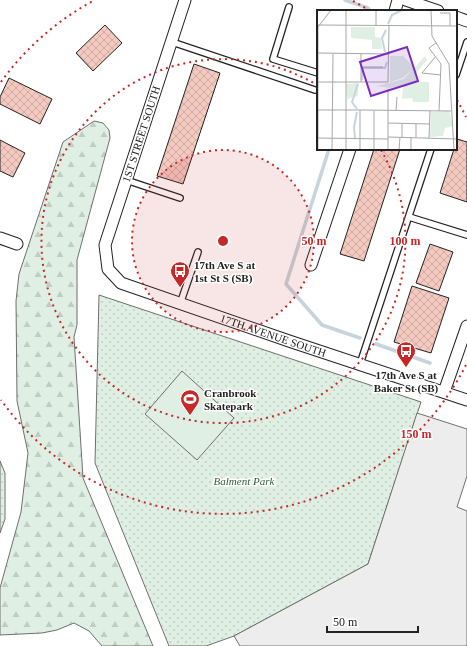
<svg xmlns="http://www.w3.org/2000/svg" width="467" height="646" font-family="Georgia,serif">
<defs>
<pattern id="forest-firs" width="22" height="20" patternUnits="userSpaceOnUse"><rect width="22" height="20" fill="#e0efe3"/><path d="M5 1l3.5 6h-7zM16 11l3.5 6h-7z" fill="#c0cdc2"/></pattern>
<pattern id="park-dots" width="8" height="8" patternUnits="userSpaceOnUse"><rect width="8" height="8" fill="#e0efe3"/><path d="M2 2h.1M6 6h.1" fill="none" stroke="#c0cdc2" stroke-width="1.8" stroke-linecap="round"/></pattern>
<pattern id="building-cross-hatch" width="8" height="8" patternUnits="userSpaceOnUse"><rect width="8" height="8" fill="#f3c9c0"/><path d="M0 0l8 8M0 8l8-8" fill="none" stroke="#d0aca5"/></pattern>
</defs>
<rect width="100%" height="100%" fill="#fff"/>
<path fill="url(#forest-firs)" stroke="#6f6f6f" d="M94,121L103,123L109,130L110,138L77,260V325L74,337L83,478L153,646H102L89,631L74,623L57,630L42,633L0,635V588L21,512L28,453L17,401L16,301L19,274L63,142Z"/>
<path fill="url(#park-dots)" stroke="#6f6f6f" d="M99,295L421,402L368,564L234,636L206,646H169L95,463Z
M0,461L5,473V519L0,533Z"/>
<path fill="#e0efe3" stroke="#6f6f6f" d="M182,371L234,418L197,460L145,414Z"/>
<path fill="#ededed" stroke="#6f6f6f" d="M417,413L467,429V476L457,507L467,511V646H240L234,636L368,564Z"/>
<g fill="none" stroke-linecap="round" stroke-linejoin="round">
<path stroke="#c7d3dd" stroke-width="3.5" d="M345,0L368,8L370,11
M329,149L286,284L322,325L360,338
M376,344L430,363"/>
</g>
<path fill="url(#building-cross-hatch)" stroke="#222" d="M105,25L122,43L93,71L76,53Z
M194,64L220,73L183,184L157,176Z
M9,78L52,99L40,124L0,104V97Z
M457,139L467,142V202L440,193L454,149H456Z
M0,140L25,153L13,177L0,171Z
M374,149H400L364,261L340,254Z
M430,244L453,252L439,291L416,283Z
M412,286L449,298L431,353L394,342Z"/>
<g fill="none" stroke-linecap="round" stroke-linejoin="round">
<defs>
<path id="lane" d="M289,7L273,59L318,73
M172,42L315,90
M456,75L467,42
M126,180L180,198
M409,217L467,235
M180,304L198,252
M360,364L431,149"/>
<g id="street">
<path id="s1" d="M185,0L105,245L108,269L121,283L289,341L467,400"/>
<path d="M406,0L438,11"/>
<path d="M395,11L398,0"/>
<path d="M456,17L467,21"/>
<path d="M0,238L17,244"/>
<path d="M311,265L350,149"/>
<path d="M444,392L467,326"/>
</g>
</defs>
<use href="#lane" stroke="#222" stroke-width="8"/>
<use href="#street" stroke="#222" stroke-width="13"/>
<use href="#lane" stroke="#fff" stroke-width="5.5"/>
<use href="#street" stroke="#fff" stroke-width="11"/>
</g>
<circle cx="223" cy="241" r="91" fill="#c62828" fill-opacity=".12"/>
<g fill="none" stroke="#c62828" stroke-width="2" stroke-dasharray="2 4">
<circle cx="223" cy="241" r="91"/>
<path d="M381 150A182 182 0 1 1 317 85"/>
<path d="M466 365A273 273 0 0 1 1 400M1 82A273 273 0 0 1 93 1M353 1A273 273 0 0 1 370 11M457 100A273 273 0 0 1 466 117"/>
</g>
<defs>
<symbol id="bus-pin" viewBox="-11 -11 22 30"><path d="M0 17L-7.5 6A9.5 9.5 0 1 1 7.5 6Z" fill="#c62828" stroke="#fff"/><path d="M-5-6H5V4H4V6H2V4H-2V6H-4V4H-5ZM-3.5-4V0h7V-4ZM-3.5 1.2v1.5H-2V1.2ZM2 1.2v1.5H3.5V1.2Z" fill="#fff"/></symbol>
<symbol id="stadium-pin" viewBox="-11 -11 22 30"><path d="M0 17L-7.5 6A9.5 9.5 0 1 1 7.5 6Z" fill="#c62828" stroke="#fff"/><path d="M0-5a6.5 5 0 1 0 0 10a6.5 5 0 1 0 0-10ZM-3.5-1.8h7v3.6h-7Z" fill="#fff"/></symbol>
</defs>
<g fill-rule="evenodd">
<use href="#bus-pin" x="169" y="260" width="22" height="30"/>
<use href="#bus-pin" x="395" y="340" width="22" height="30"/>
<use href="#stadium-pin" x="179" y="388" width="22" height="30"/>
</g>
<g text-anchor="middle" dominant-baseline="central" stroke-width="3" stroke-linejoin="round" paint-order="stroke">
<g font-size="11" fill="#222" stroke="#fff">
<text transform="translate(141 134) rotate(-72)">1ST STREET SOUTH</text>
<text stroke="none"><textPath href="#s1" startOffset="462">17TH AVENUE SOUTH</textPath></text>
</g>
<g font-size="11" font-weight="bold" fill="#222" stroke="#fff" text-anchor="start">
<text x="194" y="265">17th Ave S at<tspan x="194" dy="13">1st St S (SB)</tspan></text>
<text x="406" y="375" text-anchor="middle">17th Ave S at<tspan x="406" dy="13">Baker St (SB)</tspan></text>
<text x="204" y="393">Cranbrook<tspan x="204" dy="13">Skatepark</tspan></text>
</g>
<g font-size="11" font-style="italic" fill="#2f5e38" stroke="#fff">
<text x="244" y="481">Balment Park</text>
</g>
</g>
<g transform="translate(317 10)">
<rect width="140" height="140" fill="#fff"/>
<path d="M108,46L110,50L98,65L100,71L73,78L60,76L87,69Z" fill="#e0efe3"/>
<path d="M34,17H58V27L64,28L65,39H55V30L34,28ZM73,46H86L98,58L85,68L73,72ZM100,72H112V92H96L95,88L85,89L86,76ZM41,73V86L30,89L29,74ZM132,101L136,116L128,118L126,126L113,127L114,102Z" fill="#e0efe3"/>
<path fill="none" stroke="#c7d3dd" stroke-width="2" d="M71,14L75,5L85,0M68,42L65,28L69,20M45,70L46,58H68L70,52M40,99L35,92L41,74M38,128L37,117L40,102"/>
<path fill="none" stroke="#a7a7a7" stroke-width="1" d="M114,0L115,26L132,54L137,140M123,3H133V16M0,15L140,16M59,16V0M1,17L14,0M119,33L112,38L124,54L122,101M1,43L72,44M119,46L105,63L124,65M44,57H66M0,72H71L72,16M44,72V44M0,100H29M29,100H43V140M43,100L134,101M57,101V140M79,101L80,87M71,113L112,114M85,113V127M71,127L140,129M99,127V114M0,128L71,129M112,128L113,101M1,140V16M15,140L16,44M29,140V0M71,140V79M82,140L83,127M94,140V127"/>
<path fill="#7b2cbf" fill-opacity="0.15" stroke="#7b2cbf" stroke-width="2" d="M90,37L101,71L54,86L43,52Z"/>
<rect width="140" height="140" fill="none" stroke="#222" stroke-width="2"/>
</g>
<circle cx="223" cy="241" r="6" fill="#c62828" stroke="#fff" stroke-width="2"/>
<g font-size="12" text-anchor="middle" font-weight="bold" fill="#c62828" stroke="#fff" stroke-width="3" stroke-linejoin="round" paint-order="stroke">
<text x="314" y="245">50 m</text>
<text x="405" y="245">100 m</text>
<text x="416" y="438">150 m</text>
</g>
<path d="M327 626v6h91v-6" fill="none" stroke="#222222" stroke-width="2"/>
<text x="333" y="626" font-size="12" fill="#222222" stroke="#ffffff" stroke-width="3" paint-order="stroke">50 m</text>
</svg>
